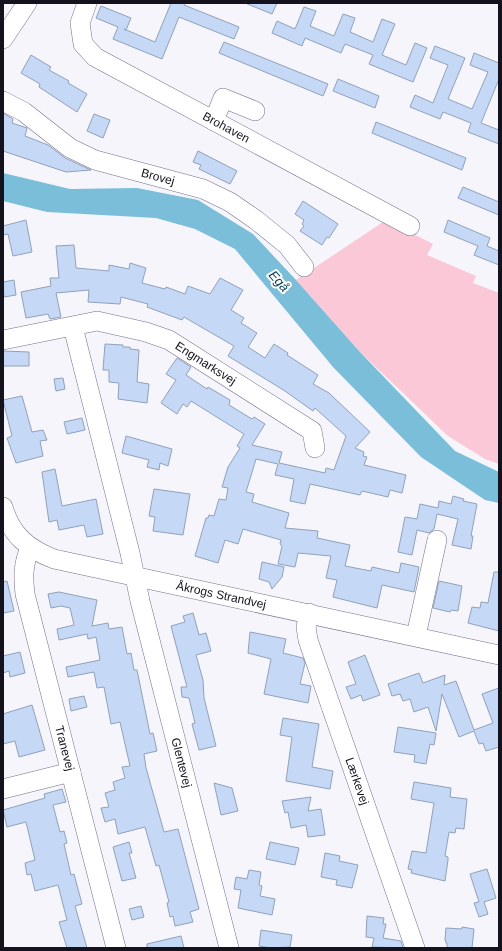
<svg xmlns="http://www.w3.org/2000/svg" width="502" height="951" font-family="Arial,sans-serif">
<rect width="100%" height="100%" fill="#f5f5fb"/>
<path fill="#fbc8d7" d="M386,220L433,244L427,255L476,276L473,283L499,293V464L485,459L448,436L359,351L296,280Z"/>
<path fill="#7abeda" d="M3,173L70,189L137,188L198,200L253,234L296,280L359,351L455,451L499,472V503L485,500L421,457L333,367L235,249L195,229L156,218L47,212L3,201Z"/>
<path fill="#c5d9f7" stroke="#90a1bb" d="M171,3H185L184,5L239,27L234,39L179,17L162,59L113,39L118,27L96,18L101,6L131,18L126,30L124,29L155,42Z
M245,3H277L272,14Z
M304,7L316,11L310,26L334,36L343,14L355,18L350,32L373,42L382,19L395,24L382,55L406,65L415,43L427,48L413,82L369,64L373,55L345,44L341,53L305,38L302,46L272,33L277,21L295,29Z
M224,42L328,84L323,96L219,53Z
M435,46L465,58L448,99L472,109L488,72L470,65L474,53L499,63V79L481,123L499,130V144L468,132L471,123L443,112L440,119L410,107L415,95L433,103L448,65L430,58Z
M31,55L51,67L49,70L69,81L68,83L87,94L77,112L39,87L40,84L21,73Z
M338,79L379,96L375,108L333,91Z
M3,113L13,119L12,123L27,128L25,136L48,145L65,158L91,170L66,172L3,151Z
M94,114L110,120L103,138L87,131Z
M376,122L466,158L462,170L372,133Z
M198,151L237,171L230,184L199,169L201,165L193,162Z
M463,187L499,202V215L458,198Z
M303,201L338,224L329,238L327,237L322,245L300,231L304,226L302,224L304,220L295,214Z
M26,220L32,252L13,256L8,234L3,235V226Z
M448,220L490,238L487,246L499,251V265L474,255L478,246L444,232Z
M74,245L76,268L109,271V265L129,269L130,263L146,268L142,283L165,289L166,287L185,294L188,286L210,294L220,278L243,290L231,310L244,318L241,323L257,333L248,347L265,358L274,344L288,353L287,355L318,375L313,384L329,393L370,432L355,448L364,452L363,456L367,457L364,465L406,475L402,493L390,490L388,497L362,491L360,495L310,484L305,504L290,501L294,479L275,475L278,464L256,459L246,492L254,494L252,502L289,513L285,528L318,531L317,538L350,545L345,566L371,571L372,567L399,573L401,563L419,567L414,592L382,585L377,608L333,597L337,580L326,578L331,556L298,553L295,567L278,564L282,546L280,544L281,540L243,529L238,544L225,540L218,563L195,556L206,518H208L209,515L214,516L219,499L226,500L228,488L222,487L228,467L240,448L237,446L244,434L191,401L187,407L183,404L177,414L161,403L176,380L166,374L177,358L191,367L186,375L207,389L208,387L230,400L229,405L252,419L254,417L265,424L252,445L282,452L279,463L325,473L326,468L334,470L346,436L315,408L313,411L285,391L228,356L234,346L184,317L182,320L147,307L148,304L121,297L120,304L88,302L89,290L56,293L61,317L50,319L48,314L26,318L21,292L51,286L50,278H59L56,246Z
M14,280L16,295L4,297L3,282Z
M105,344L123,345V347H130V349L139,350L137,382L149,384L147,403L118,399L119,383L109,382V370H103Z
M3,351L29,352V366H3Z
M63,378L65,389L56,391L54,379Z
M22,396L32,432L43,430L47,440L40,441L43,456L16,463L7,438L12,436L3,400Z
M82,418L85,430L67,434L64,422Z
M126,436L172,449L168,466L160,463L159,470L147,467L149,460L122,453Z
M55,469L62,506L96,499L103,534L87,537L84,525L59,530L57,520L49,522L42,472Z
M154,489L190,494L183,535L153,531L155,517L149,516Z
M453,496L464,499L463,501L477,504L471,536H473L471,549L452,545L458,519L437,514L434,529L429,533L417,530L412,555L398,552L405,517L417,519L420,504L438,508L439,501L451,504Z
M262,562L284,567L282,577L272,589L269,582L259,579Z
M494,572H499V631L468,623L472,607L480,608L481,602L488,603Z
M7,581L14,611L3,613V582Z
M439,581L462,586L458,611L451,610L450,612L433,608Z
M59,592L97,600L92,626L108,623L109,629L122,627L127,654L131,653L134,670H137L150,734L153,733L157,751L144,754L146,768L164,832L178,829L199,909L190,912L193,922L175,926L173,916L170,917L167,903L169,902L159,865L156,866L145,827L118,834L115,819L105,822L101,808L109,807L105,793L115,790L113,782L125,778L122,767L130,766L120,722L111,724L104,687L97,688L94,672L68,677L66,667L100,660L96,637L88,639L87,634L59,640L57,629L74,625L70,608L61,606L51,608L48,594Z
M193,613L199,635L206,633L211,651L196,655L203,680L204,698L216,746L199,750L192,724L195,723L189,698L182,697L181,687H187L171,626L185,622L183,616Z
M250,632L286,639L283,653L303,658L305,663L300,684L311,686L308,703L264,694L271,659L248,653Z
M20,652L25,673L10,677L9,671L3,673V656Z
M365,655L380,695L363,701L361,695L351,699L346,687L356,684L348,662Z
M419,673L423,683L445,675L444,685L456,681L474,730L493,723L482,694L499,688V747L486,751L483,743L479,744L474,731L459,737L442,694L436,731L428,707L414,712L410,699L403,701L400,694L392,696L388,684Z
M84,696L87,707L71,711L69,699Z
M32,705L45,750L19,757L15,741L3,744V714Z
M283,718L319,724L312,767L333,771L330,789L286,781L292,737L280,735Z
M398,727L436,733L434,745L430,744L426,764L414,762L415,755L394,752Z
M414,782L451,788L450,797L467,799L464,829L456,828L455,833L449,832L445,856L448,857V860L445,881L411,873L412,870L408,869L412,851L426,853L434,803L411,799Z
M214,783L232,788L238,811L221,815Z
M62,789L66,802L53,805L60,832L64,831L67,843L64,844L71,875L74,874L82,904L75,906L87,948H67L59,922L67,920L58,885L35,891L31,874L27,875L25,863L35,860L26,822L7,827L3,810L45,798L44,794Z
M311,797L308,811L321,809L325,835L308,837L306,825L291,828L288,812L285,813L282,801Z
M129,842L132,853H129L136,878L122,881L113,847Z
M270,842L299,848L295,865L266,859Z
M325,853L340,856L339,861L358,865L352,888L336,885L337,880L321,877Z
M487,869L496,898L484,902L488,914L479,917L474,903L479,902L470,874Z
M249,870L261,872L259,885L262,886L260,896L275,899L272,915L238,908L241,890L234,889L236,877L247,879Z
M141,906L144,917L132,920L129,909Z
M367,916L384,918L383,924H386L383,938L401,941L403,948L372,947L374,938L366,937Z
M462,927L474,929L472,948H447V943H446L445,939L446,928L462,929Z
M261,930L292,935L290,947L272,948L259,946Z
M181,936L184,948H147V944Z"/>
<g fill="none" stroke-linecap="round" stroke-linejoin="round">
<defs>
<g id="minor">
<path id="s1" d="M87,3L80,23L83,44L95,57L410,226"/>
<path d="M3,39L27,3"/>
<path id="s2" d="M3,101L24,112L70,148L95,160L203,189L230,202L256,220L287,245L304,267"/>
<path d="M214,121L223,98L255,111"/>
<path id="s3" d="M73,327L130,553L140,601L229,948"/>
<path id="s4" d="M3,340L97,321L146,332L169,340L312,431L315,448"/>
<path id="s5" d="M3,507C11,535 28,549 54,559L499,655"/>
<path id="s6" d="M30,548C23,564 23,577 25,594L116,948"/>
<path id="s7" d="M309,613L306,627L308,640L415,948"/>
<path d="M416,636L437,540"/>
<path d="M3,789L71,772"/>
</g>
</defs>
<use href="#minor" stroke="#76718d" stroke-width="20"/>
<use href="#minor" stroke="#fff" stroke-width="19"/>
</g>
<g text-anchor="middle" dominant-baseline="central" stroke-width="4" stroke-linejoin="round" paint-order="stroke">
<g font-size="12" fill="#14121d" stroke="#fff">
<text stroke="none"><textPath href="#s1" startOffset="209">Brohaven</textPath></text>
<text stroke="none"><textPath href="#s2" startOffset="175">Brovej</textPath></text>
<text stroke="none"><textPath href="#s4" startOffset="214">Engmarksvej</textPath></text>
<text stroke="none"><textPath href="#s5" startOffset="247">Åkrogs Strandvej</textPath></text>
<text stroke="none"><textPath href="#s6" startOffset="206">Tranevej</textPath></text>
<text stroke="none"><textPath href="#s3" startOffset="449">Glentevej</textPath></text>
<text stroke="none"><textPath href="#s7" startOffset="177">Lærkevej</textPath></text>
</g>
<g font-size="13" font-style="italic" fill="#003f52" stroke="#fff">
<text transform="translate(279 281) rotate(48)">Egå</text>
</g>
</g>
<rect width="502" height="951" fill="none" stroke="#14121d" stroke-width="8"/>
</svg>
